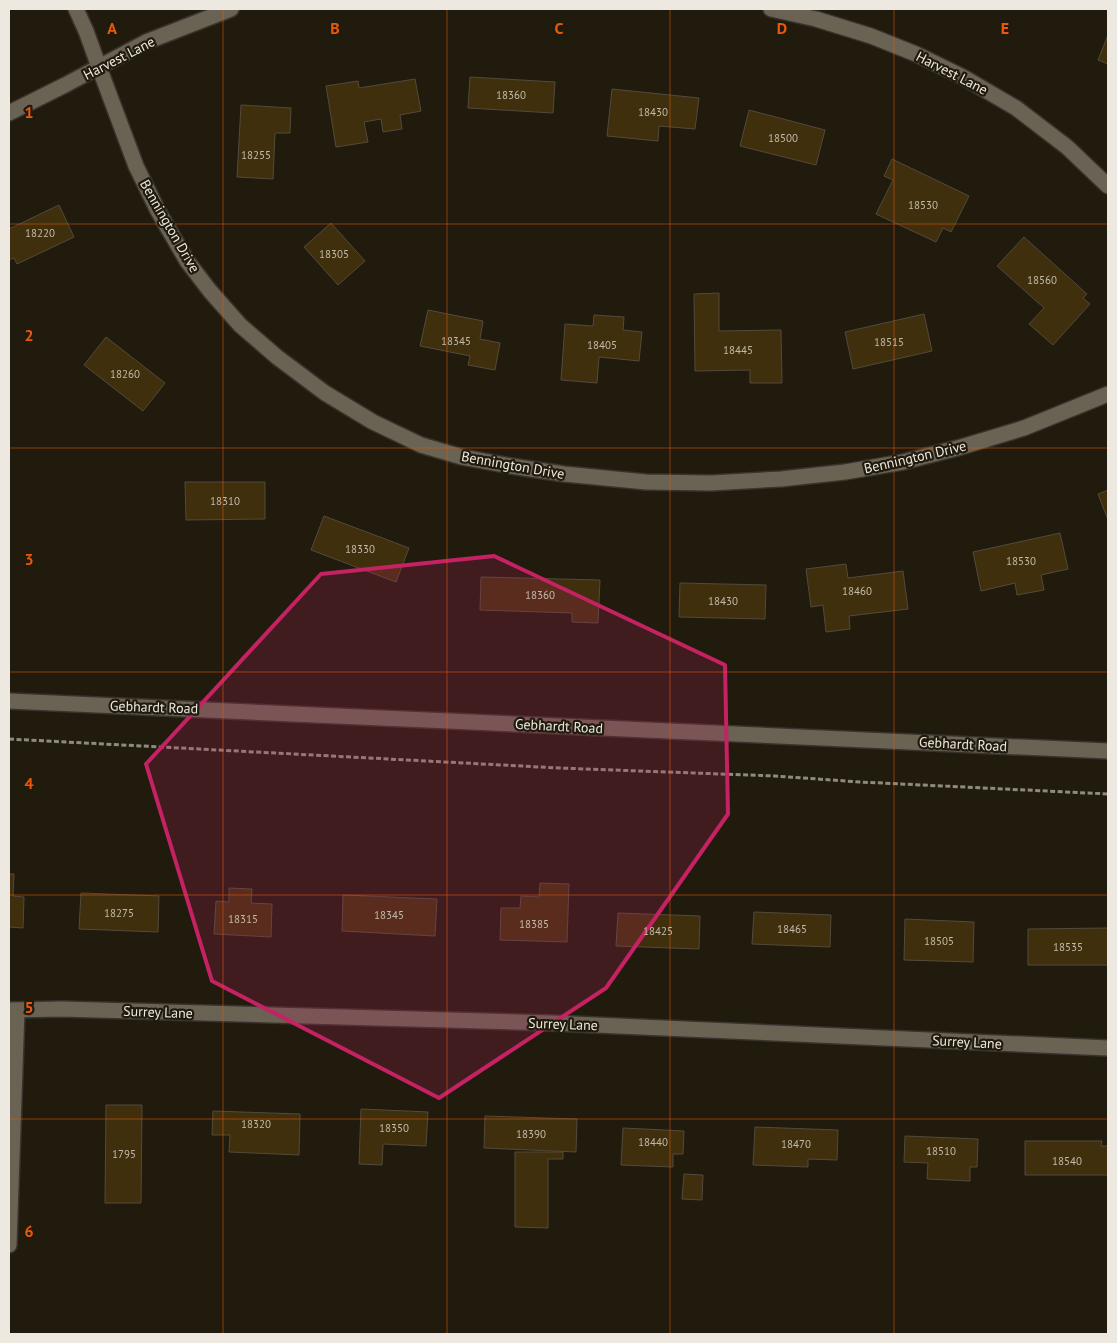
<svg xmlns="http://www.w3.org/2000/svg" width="1117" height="1343" font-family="'PT Sans',sans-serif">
<rect width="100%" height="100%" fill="#211b0e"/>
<path fill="#3f2f0c" stroke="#524a3c" d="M1108,35V64L1098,60Z
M470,77L555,82L553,113L468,108Z
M415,79L421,111L400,115L402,129L383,132L381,119L364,122L368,142L336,147L326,86L358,81L359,88Z
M612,89L699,98L695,129L659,126L658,141L607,136Z
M241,105L291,108L290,133H275L273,179L237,177Z
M749,110L825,130L816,165L740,146Z
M892,159L969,196L951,232L943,228L936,242L876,214L893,180L884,176Z
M59,205L74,237L17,264L14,258L9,260V229Z
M331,223L365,261L338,285L304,247Z
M1024,237L1087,294L1083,298L1090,304L1053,345L1029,324L1044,308L997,266Z
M719,293V331L781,330L782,383H750V370L695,371L694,294Z
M428,310L483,321L480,339L500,343L495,370L468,365L470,356L420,346Z
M924,314L932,351L853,369L845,332Z
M594,315L624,317L623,330L642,332L639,361L599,357L597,383L561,380L565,324L593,326Z
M106,337L165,383L143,411L84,365Z
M185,482H265V519L186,520Z
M1108,490V520L1098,494Z
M324,516L409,548L396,582L311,550Z
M1060,533L1068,569L1041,575L1044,590L1017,595L1015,583L981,591L973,552Z
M846,564L848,578L903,571L908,609L849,616L850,629L826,632L823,605L811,607L806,569Z
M481,577L600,580L598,623L572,622V613L480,610Z
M680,583L766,585L765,619L679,617Z
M9,874H14L13,896L24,897L23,928L9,927Z
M540,883L569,884L567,942L500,940L501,908H520L521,896L539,897Z
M229,888L252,889L251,903L272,904L271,937L214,934L216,901L229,902Z
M81,893L159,896L158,932L79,929Z
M343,895L437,899L435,936L342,931Z
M754,912L831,915L830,947L752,944Z
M618,913L700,916L699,949L616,946Z
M905,919L974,922L973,962L904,960Z
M1108,928V965H1028V929Z
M106,1105H142L141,1203H105Z
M361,1109L428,1112L426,1146L383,1144L382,1165L359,1164Z
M213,1111L300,1114L299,1155L229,1152L230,1135H212Z
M485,1116L577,1119L576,1152L484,1148Z
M755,1127L838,1130L837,1160L808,1159V1167L753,1165Z
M623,1128L684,1131L683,1154H673V1167L621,1165Z
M905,1136L978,1139L977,1167H970V1181L927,1179L928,1163L904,1162Z
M1025,1141H1102L1101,1146H1108V1175H1025Z
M515,1152H563V1159H548V1228L515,1227Z
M684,1174L703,1175L702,1200L682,1199Z"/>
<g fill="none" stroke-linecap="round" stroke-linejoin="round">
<defs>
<path id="minor" d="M76,9L86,31L99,67L136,166L158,211L187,261L210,291L240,325L277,357L325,393L373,422L421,445L462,457L511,466L564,474L646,482L711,483L781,479L845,472L903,462L961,447L1024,428L1108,394
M771,9L816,19L871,36L916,54L963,77L1016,108L1067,147L1108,186
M9,113L65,85L146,42L231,9
M9,701L1108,751
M9,1010L62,1009L551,1023L1108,1048
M9,1245L17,1010"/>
</defs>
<use href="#minor" stroke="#38332d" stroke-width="18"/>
<path stroke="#8f8a7f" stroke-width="3" stroke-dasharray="5 2.5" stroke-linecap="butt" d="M9,739L559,768L775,776L860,782L1108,794"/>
<use href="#minor" stroke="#6a6253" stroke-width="15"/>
</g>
<path fill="#c42262" fill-opacity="0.2" stroke="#c42262" stroke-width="4" stroke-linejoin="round" d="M494,556L725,665L728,814L606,988L439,1098L212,981L146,764L321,574Z"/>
<path fill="none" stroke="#e8590c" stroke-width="1" stroke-opacity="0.55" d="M223,9V1334M447,9V1334M670,9V1334M894,9V1334M9,224H1108M9,448H1108M9,672H1108M9,895H1108M9,1119H1108"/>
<g text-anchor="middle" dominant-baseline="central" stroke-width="4.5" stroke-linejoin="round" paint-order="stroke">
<g font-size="11" fill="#c2baab">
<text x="511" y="95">18360</text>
<text x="653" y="112">18430</text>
<text x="783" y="138">18500</text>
<text x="256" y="155">18255</text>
<text x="923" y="205">18530</text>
<text x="40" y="233">18220</text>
<text x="334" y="254">18305</text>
<text x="1042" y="280">18560</text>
<text x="456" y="341">18345</text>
<text x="889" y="342">18515</text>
<text x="602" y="345">18405</text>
<text x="738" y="350">18445</text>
<text x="125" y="374">18260</text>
<text x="225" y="501">18310</text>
<text x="360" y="549">18330</text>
<text x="1021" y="561">18530</text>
<text x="857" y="591">18460</text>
<text x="540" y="595">18360</text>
<text x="723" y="601">18430</text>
<text x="119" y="913">18275</text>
<text x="389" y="915">18345</text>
<text x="243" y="919">18315</text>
<text x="534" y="924">18385</text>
<text x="792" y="929">18465</text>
<text x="658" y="931">18425</text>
<text x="939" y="941">18505</text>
<text x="1068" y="947">18535</text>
<text x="256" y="1124">18320</text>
<text x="394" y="1128">18350</text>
<text x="531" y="1134">18390</text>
<text x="653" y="1142">18440</text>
<text x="796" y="1144">18470</text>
<text x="941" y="1151">18510</text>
<text x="124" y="1154">1795</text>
<text x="1067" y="1161">18540</text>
</g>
<g font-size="14" fill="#ede9e0" stroke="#211b0e">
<text transform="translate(119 58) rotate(-27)">Harvest Lane</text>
<text transform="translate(952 73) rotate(27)">Harvest Lane</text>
<text transform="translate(170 226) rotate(60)">Bennington Drive</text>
<text transform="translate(915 457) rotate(-13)">Bennington Drive</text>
<text transform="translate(513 465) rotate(10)">Bennington Drive</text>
<text transform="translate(154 707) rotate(2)">Gebhardt Road</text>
<text transform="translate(559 726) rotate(3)">Gebhardt Road</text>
<text transform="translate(963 744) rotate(3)">Gebhardt Road</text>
<text transform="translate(158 1012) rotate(2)">Surrey Lane</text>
<text transform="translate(563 1024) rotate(2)">Surrey Lane</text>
<text transform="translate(967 1042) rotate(3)">Surrey Lane</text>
</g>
</g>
<g font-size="16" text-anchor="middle" font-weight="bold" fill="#e8590c" stroke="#211b0e" stroke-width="4.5" stroke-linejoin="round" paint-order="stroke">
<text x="112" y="34">A</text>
<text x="335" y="34">B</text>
<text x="559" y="34">C</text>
<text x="782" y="34">D</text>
<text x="1005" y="34">E</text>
<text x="29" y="118">1</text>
<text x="29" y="341">2</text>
<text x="29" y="565">3</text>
<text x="29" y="789">4</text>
<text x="29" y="1013">5</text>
<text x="29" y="1237">6</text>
</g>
<rect width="1117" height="1343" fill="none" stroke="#ede9e0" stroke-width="20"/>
</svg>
